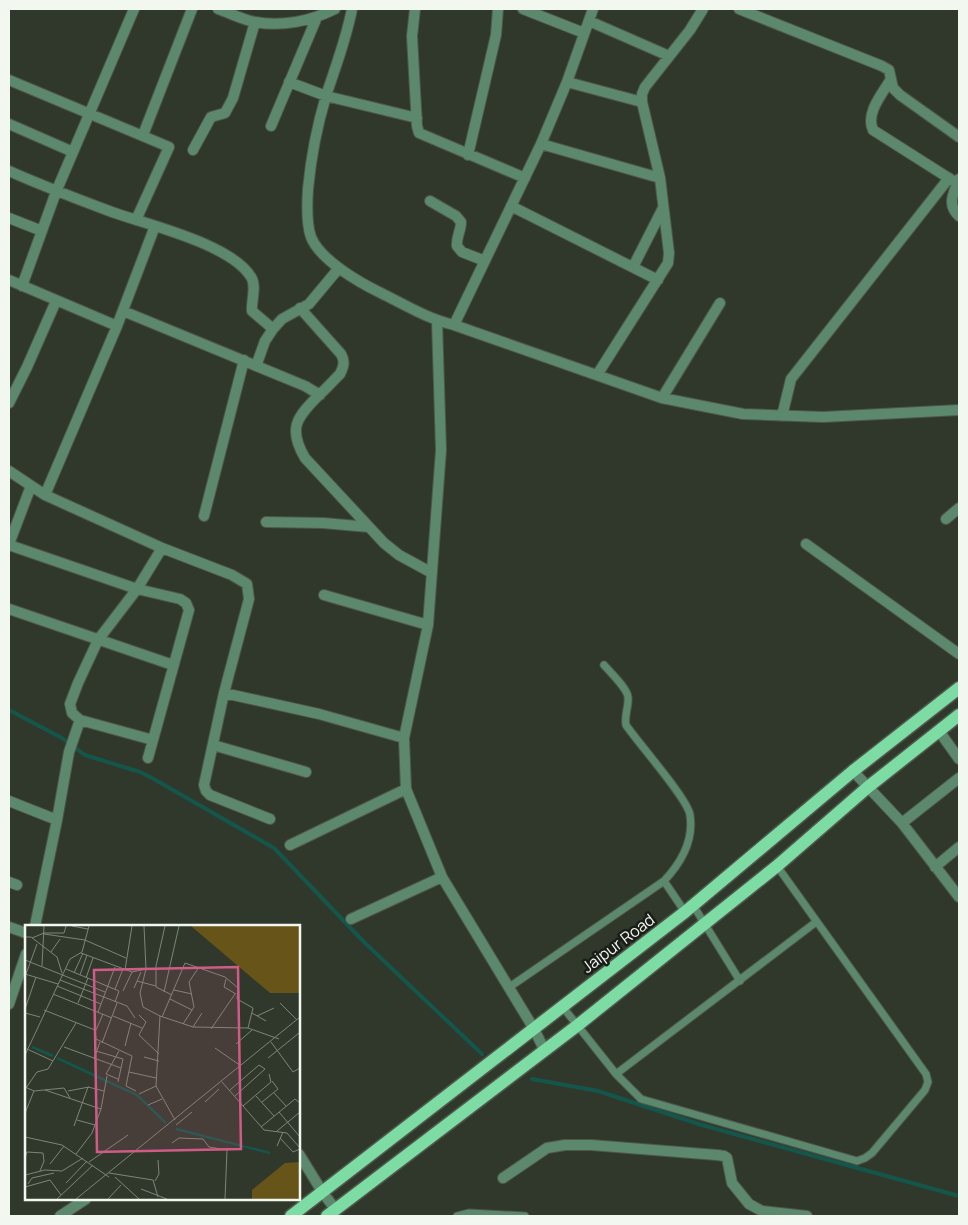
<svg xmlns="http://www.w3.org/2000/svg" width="968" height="1225" font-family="Manrope,sans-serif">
<rect width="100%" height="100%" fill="#30382c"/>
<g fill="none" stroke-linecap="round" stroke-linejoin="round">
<path stroke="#14564a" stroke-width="4" d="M9,710L62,738L85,755L140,772L152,778L274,848L365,943L482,1054
M532,1079L598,1091L702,1125L959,1196"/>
<defs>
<path id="lane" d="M664,881L685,912
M693,905L740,981
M508,988L664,881C681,863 694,841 690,815C688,799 638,743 626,725C624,715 629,707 628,697C627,688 610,672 604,665
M562,1006L616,1074L641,1099L857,1161L865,1158L872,1153L925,1090L928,1082L926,1074L777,866
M616,1074L816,922
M457,1216L469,1213L525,1216"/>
<path id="street" d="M218,9C230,13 243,20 255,22C282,27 311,21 335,9
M352,9C346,40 336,65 326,96C317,126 311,157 308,189C307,204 306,223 311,237C320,260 360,283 381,293C405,305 428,319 454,325L662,398L743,414L823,417L959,410
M415,9L412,36L417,126L419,133L525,178
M523,9L584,33
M739,9L882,66L889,70L893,88L900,95L959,137
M589,21L669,56
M891,79C883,93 865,113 873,130L958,184
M9,80L169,147L136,220
M289,82L326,96L417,118
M567,82L642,102
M9,124L73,152
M271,126L317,17
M143,135L192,9
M541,144L660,178
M193,150L211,117L225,113L233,98L255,22
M468,155L496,35L498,9
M9,171C43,186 77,199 112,212C148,225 231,244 251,277C257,286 251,301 252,311L273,329
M959,179C954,193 946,204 959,216
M430,201L456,216L461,222C461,231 456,237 457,246L462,252L485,261
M511,206L658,280
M9,218L42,231
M633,267L663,208
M9,280L117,326
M22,286L56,192L134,9
M300,308L341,354C345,361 344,366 340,374C333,381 326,389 318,396C296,418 288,429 305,458L384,543L399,555L432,573
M123,311L305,386L320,395
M437,321L441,450L428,625L404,738L406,789L442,877L534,1029L544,1049
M454,325L541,144L567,82L593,9
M256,366L265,341L273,329L282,319L309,304L339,268
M597,375L668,263L669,253L660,178L642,102V94L645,87L690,30L703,9
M662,398L720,303
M9,403L27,367L56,301
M782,416L791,379L949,178
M9,471L45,495L162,548L232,575L247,584L249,599L224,693L204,785L206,791L210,795L270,819
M45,495L117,326L155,226
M204,516L244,360
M946,519L959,508
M266,522L323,523L369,527
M9,544L31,486
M806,544L959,654
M9,545L137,589L180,599L186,603L189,610L148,758
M324,595L428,625
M9,609L173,665
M224,693L319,714L404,738
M939,731L959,759
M153,740L80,720L72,713L70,704L78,683L98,640L137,589L162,548
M213,745L306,772
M853,771L902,823L959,897
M9,801L57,820
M902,823L959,778
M290,845L406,789
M935,867L959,847
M9,882L17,885
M351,919L442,877
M35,926L57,820L69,752L80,720
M9,927L26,933
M9,1004L26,954
M299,1154L323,1193L336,1210
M503,1178L547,1148L565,1145H591L717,1155L724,1156L727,1158L732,1183L749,1204L762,1211L807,1216
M60,1216L86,1199"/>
<path id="primary" d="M291,1216L685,912L853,771L959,688
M327,1216L578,1025L777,866L868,787L959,715"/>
</defs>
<use href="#lane" stroke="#4f574b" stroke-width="9"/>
<use href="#street" stroke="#4f574b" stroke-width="12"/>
<use href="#primary" stroke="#4f574b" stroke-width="15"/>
<use href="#lane" stroke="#5c896d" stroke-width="7"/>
<use href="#street" stroke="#5c896d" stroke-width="10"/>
<use href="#primary" stroke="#7cdca3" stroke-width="12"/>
</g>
<g text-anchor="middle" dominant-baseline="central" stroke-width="5" stroke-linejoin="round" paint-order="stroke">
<g font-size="16" fill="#f2f7ef" stroke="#1a1e19">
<text transform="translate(618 943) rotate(-37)">Jaipur Road</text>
</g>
</g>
<g transform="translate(25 925)">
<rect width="275" height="275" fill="#30382c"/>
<path d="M166,1H275V68H245ZM275,237V274H227V265L260,238Z" fill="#675418"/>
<path fill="none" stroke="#14564a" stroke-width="2.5" d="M7,122L28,131M32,133L112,170L141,198M151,204L245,228"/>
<path fill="none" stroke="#7e847a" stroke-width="1" d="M47,1L63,4M119,1L121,44L115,68L118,82L135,91L168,102L223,103L254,114M140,1L131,41V62L147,70M19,9L60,15L101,33M0,12H6L32,32L37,48M7,13L19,8H39L41,1M26,27L35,14M56,28L107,47L121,44M0,35L80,67M17,41L19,1M41,44L94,66L90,77M100,45L107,1M49,48L58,28M0,49L33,59M1,49L12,19M55,50L62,30M61,53L68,33M201,54L199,62L211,69M35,55L102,81L110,93M112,56L131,61M32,61L76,79M109,63L116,47M90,64L98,44M149,65L167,69M98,66L107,47M139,67L154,1M28,69L87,93M145,74L167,85M53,78L63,53M255,78L272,95M0,84L11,52M19,85L70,105L71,114L107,131L101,161L111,166M73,87L90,42M0,88L15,92M227,88L241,96M114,90L121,97L114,110L134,129M88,91L117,103M135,91L131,161L150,195M232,91L249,83M137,92L160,38L200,52L213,63L212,74L228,83L223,103M158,99L169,82L164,57L174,42M168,102L177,88M186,104L210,69M71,105L78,89M246,117L268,147L275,143M77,118L92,78M211,119L227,105M100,121L106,98M39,122L96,143M190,123L216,141M2,124L28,136M71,126L98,134L93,157M0,130L45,34L57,27L64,1M119,132L134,136M243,133L274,108M69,134L75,117M104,147L131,153M93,154L81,149L94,126M197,157L239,205L262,208L275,223M0,162L9,166L0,188M1,163L12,147L23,144L51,98M20,165L76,184L67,208L51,229M205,165L234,140L240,144L210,171M9,166L39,163L45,173M43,166L64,162M249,168L261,181M114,169L131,161M231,171L249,191M180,177L194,164M237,177L253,164L247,156M123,180L137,174M218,181L246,157L244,149M76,184L82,151M254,187L275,212M52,195L70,200M151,200L167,187M49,201L63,162L79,166M236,202L270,174L275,178M252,206L275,187M0,212L37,220L84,252M255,213L268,227L275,224M147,218L154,213L178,214L184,222L202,225L200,274M252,221L258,207M0,233L2,227L18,228L19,236L15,246M64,237L103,210M25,239L39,221M84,248L128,255L133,272M0,250L20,245L37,246L58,233M90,252L114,274M130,256L134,249L133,235M41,258L62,236M3,259L7,253L29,248M0,262L25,255L36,270M116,264L142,274M32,274L68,240M51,274L275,92M83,274L96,260"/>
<path fill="#d05b87" fill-opacity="0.15" stroke="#d05b87" stroke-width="2.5" d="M213,42L216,224L72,227L69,45Z"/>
<rect width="275" height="275" fill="none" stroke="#f2f7ef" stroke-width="2.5"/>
</g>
<rect width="968" height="1225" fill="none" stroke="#f2f7ef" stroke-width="20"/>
</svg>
